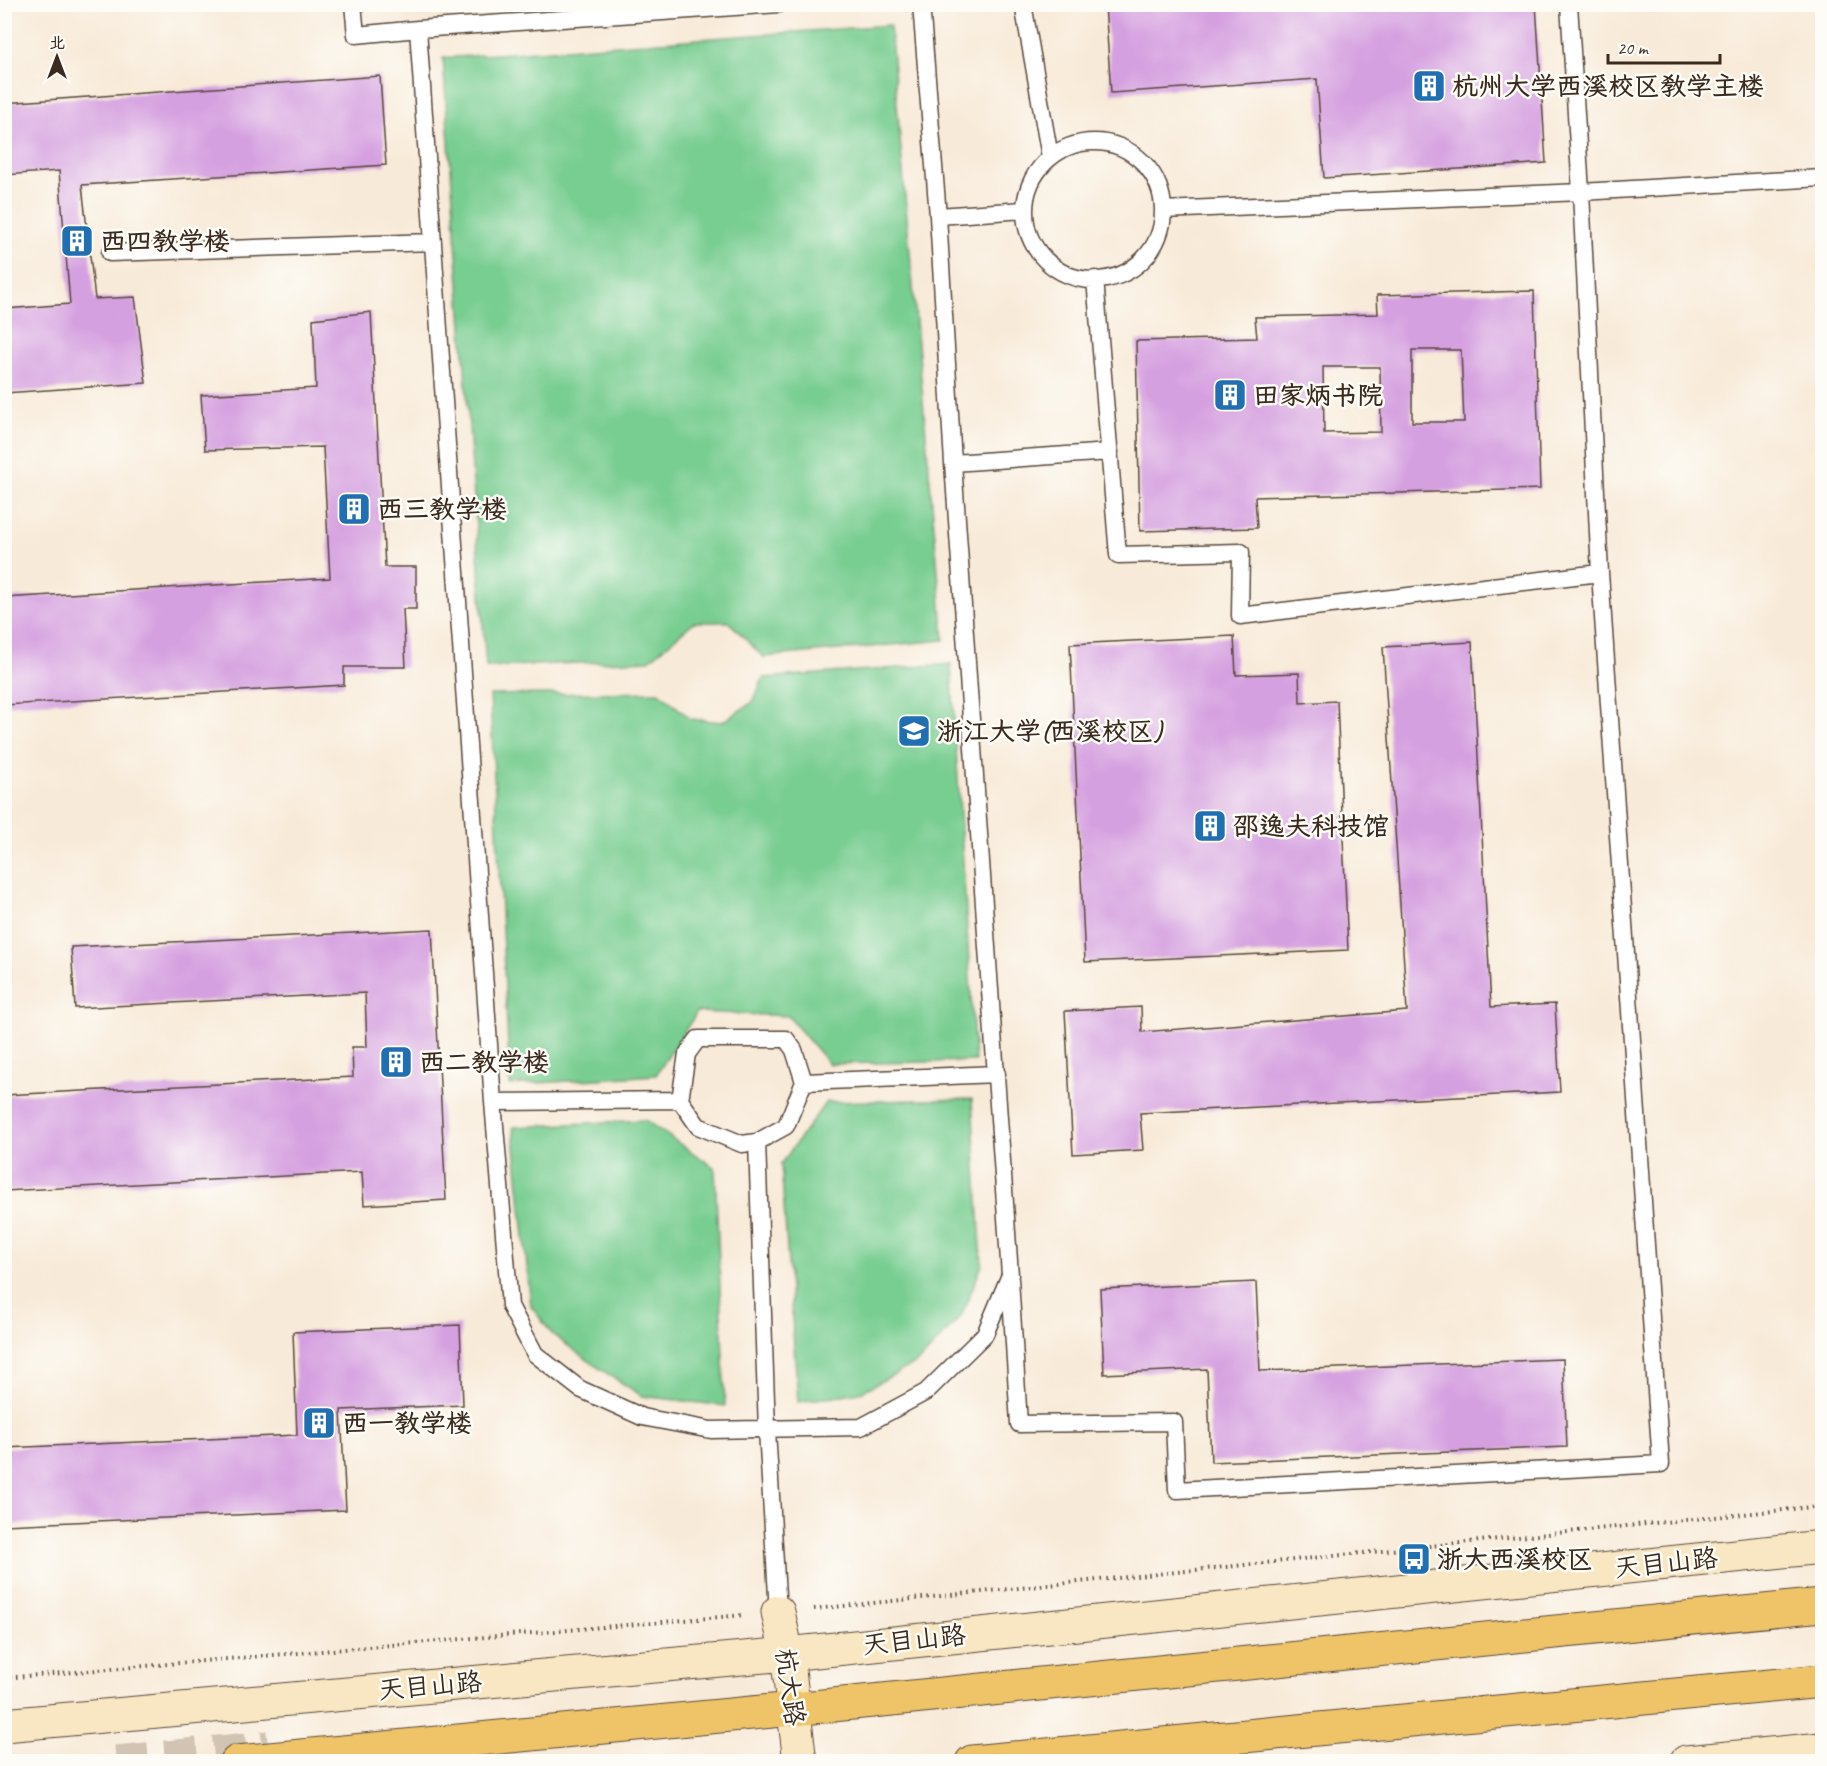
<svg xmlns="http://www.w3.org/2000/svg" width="1827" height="1766" font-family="Caveat,'LXGW WenKai TC',sans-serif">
<rect width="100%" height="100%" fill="#fdfcf7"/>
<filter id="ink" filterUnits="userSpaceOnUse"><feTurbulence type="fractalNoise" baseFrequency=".0167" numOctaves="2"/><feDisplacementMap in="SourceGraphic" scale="12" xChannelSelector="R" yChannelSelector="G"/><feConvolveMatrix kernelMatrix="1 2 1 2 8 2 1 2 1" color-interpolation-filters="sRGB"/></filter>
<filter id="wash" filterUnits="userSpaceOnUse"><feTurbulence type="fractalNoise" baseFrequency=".008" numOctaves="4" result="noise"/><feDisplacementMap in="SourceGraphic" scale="24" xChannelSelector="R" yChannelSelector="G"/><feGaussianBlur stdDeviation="1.35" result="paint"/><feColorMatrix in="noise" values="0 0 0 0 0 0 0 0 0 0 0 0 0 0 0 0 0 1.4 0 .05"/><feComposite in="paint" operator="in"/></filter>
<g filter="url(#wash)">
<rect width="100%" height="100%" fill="#f8ead8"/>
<path fill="#78cd91" stroke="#5a7c58" stroke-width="1.5" d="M890,25L944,640L763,657L729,622H694L649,660L486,667L443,58Z
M951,664L975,1061L829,1064L788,1016L697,1012L656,1075L510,1085L490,695L659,692L691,719L722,722L753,702L763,678Z
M972,1099L982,1265L961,1316L920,1361L861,1392L798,1402L781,1164L826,1102Z
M645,1120L715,1168L725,1406L642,1396L594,1365L552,1334L531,1306L513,1127Z"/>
<g id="blocks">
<path fill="#d5a0e0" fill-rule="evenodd" d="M1105,4H1536L1546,163L1324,178L1317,79L1111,93Z
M380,76L386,165L82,185L95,299L135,297L146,383L5,393V309L70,304L59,171L4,175V103Z
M1534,291L1540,489L1255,497L1257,528L1140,531L1136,341L1257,338L1255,317L1378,314L1377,295ZM1412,350H1461L1464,422H1412ZM1323,367H1380L1381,432L1324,433Z
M371,312L385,567H416V609H403L406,667H344V685L4,705V598L330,578L323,447L205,450L201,395L316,388L313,319Z
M1234,636L1236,675L1299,673L1300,703L1337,701L1348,950L1085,962L1070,644Z
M1472,642L1491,1007L1555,1004L1560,1092L1140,1113L1143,1150L1073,1154L1065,1011L1141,1007L1142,1032L1407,1011L1383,647Z
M432,929L446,1200L364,1205L362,1172L4,1191V1095L353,1077L352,1047H367L365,993L75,1008L71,947Z
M1256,1282L1260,1371L1563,1359L1567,1447L1211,1462L1207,1369L1104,1374L1100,1289Z
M460,1325L463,1405L341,1410L346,1510L4,1525V1448L297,1435L293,1332Z"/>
</g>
</g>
<g filter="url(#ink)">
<use href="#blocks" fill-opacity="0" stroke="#57473a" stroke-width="1.5"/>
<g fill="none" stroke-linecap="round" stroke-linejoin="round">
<path stroke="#d2c4b3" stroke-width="33" stroke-dasharray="33 16" stroke-linecap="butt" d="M116,1762L268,1747"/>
<defs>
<path id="service" d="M353,4L356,35L418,29
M779,4L418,29L493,1102L510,1306L535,1354L580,1389L642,1417L711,1430L861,1427L926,1392L985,1334L1010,1275L953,463L938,216L921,4
M1023,4L1050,157
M1025 211a69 69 0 1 1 138 0a69 69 0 1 1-138 0Z
M1163,210L1581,192L1822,178
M938,216L1024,210
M110,253L433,242
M1095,279L1118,555L1241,552L1240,616L1600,573
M953,463L1110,452
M698,1039H786L794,1050L804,1082L786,1126L757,1142L742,1144L698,1126L680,1100L687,1054Z
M804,1082L997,1074
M493,1102L680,1100
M757,1142L767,1430L778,1612
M1010,1279L1019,1424L1174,1422L1177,1490L1661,1464L1600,573L1581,192L1569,4"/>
<path id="secondary" d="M778,1612L787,1654L800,1762
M4,1725L787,1654L1822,1547
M1686,1762L1822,1749"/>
<path id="primary" d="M237,1762L793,1709L1822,1605
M972,1762L1822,1681"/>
</defs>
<use href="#service" stroke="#57473a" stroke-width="19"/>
<use href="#secondary" stroke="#57473a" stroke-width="35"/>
<use href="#primary" stroke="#57473a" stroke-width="35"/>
<path stroke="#57473a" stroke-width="4" stroke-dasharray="1.5 4.5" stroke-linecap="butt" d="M814,1609L1822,1506
M4,1678L744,1615"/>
<use href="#service" stroke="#fff" stroke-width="16"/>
<use href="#secondary" stroke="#f9e7c3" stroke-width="33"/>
<use href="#primary" stroke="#efc469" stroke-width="33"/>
</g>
</g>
<defs>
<symbol id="building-square" viewBox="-11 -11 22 22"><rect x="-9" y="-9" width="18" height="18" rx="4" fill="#1f6fb2" stroke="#fdfcf7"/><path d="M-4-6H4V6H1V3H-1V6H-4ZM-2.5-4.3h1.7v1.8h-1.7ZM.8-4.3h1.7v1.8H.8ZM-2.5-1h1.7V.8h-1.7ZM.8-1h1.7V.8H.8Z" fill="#fff"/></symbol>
<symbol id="university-square" viewBox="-11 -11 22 22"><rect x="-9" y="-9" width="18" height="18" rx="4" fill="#1f6fb2" stroke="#fdfcf7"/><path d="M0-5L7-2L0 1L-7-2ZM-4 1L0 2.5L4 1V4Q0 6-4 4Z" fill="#fff"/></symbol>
<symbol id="bus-square" viewBox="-11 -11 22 22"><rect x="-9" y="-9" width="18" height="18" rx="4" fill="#1f6fb2" stroke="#fdfcf7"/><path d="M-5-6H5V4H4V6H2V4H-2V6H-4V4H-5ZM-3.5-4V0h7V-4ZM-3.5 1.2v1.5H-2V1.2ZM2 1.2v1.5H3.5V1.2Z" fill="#fff"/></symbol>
</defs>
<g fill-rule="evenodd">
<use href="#building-square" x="1410" y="67" width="38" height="38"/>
<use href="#building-square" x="58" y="222" width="38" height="38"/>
<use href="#building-square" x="1211" y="376" width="38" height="38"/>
<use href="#building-square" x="335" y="490" width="38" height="38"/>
<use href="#university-square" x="895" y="712" width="38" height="38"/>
<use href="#building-square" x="1191" y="807" width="38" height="38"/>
<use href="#building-square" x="377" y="1043" width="38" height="38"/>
<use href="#building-square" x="300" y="1404" width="38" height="38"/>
<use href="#bus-square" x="1395" y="1540" width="38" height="38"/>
</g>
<g text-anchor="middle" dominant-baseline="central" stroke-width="5" stroke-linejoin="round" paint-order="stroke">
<g font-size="26" font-weight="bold" fill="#3b2a1e" stroke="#fdfcf7" text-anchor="start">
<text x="1452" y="86">杭州大学西溪校区教学主楼</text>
<text x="100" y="241">西四教学楼</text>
<text x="1253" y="395">田家炳书院</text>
<text x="377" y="509">西三教学楼</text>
<text x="937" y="731">浙江大学(西溪校区)</text>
<text x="1233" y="826">邵逸夫科技馆</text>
<text x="419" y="1062">西二教学楼</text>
<text x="342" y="1423">西一教学楼</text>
<text x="1437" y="1559">浙大西溪校区</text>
</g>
<g font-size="26" fill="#3b2a1e" stroke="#fdfcf7">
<text transform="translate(1666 1563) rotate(-6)">天目山路</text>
<text transform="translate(914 1640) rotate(-6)">天目山路</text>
<text transform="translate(430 1686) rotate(-5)">天目山路</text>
<text transform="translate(790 1687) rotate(82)">杭大路</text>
</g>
</g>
<rect width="1827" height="1766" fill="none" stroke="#fdfcf7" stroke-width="24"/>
<g transform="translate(57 57)" stroke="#fdfcf7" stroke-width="4.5" paint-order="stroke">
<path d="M0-4.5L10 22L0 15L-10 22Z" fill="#3b2a1e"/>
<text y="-9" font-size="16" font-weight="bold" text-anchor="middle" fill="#3b2a1e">北</text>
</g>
<path d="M1608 54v9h112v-9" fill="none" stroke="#3b2a1e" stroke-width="3"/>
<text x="1617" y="54" font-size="18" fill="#3b2a1e" stroke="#fdfcf7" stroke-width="4.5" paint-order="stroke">20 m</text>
</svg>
